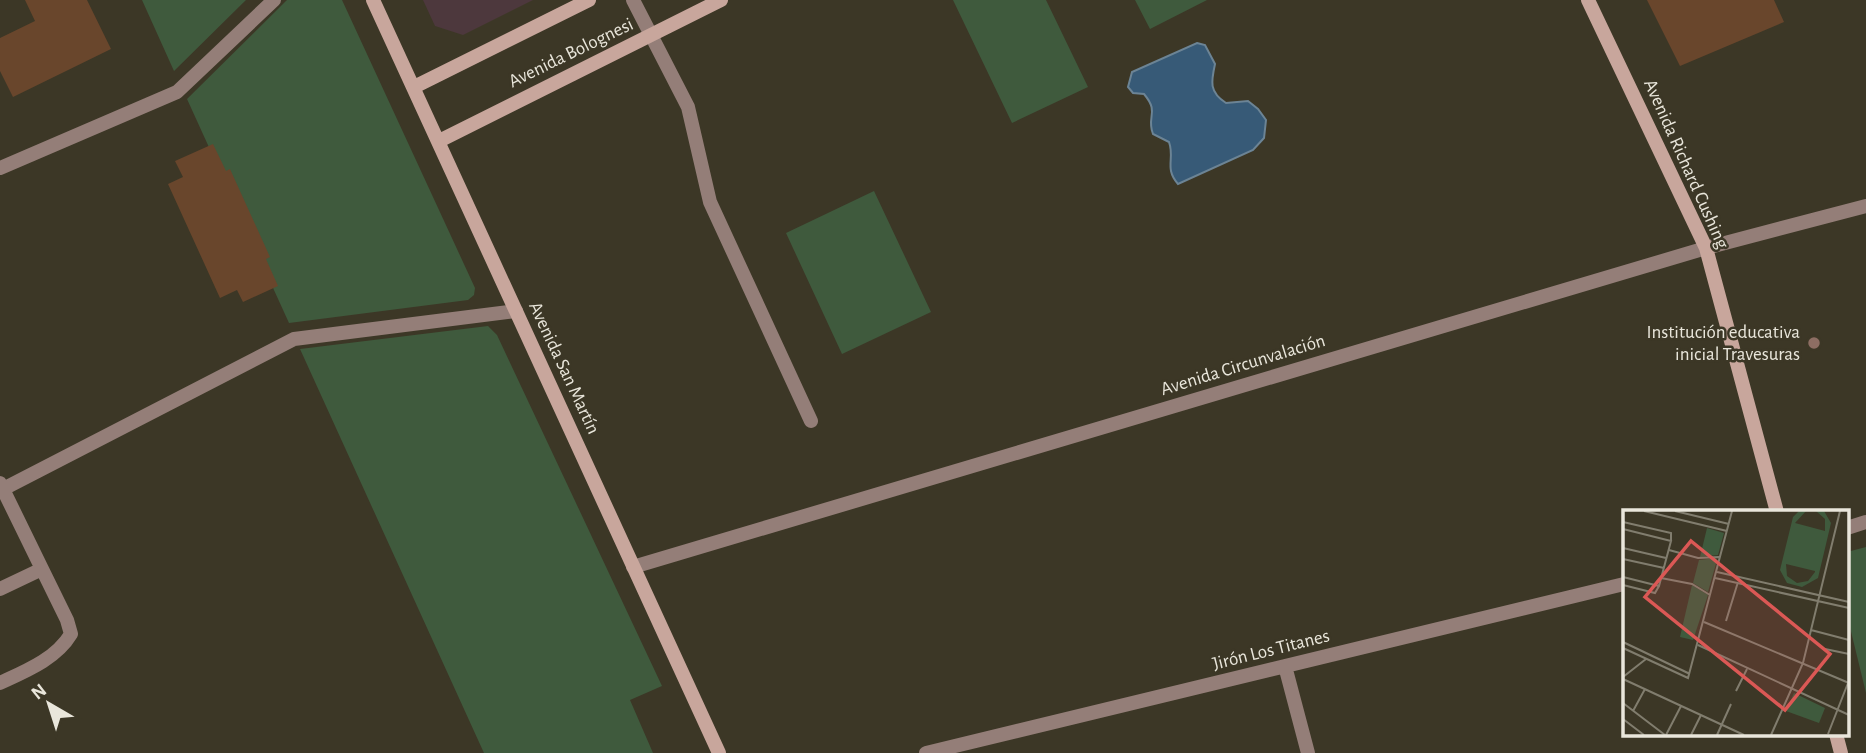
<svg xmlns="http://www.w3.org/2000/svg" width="1866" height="753" font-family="'Alegreya Sans',sans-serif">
<rect width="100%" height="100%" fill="#3c3726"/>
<path fill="#4d383d" d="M423,0H533L463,35L435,26Z"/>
<path fill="#3f5a3d" d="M142,0H246L174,71Z
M287,0H342L475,288L474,295L468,300L289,323L187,99Z
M953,0H1046L1088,87L1012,123Z
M1135,0H1207L1150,29Z
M874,191L931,312L842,354L786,233Z
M488,326L497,335L662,686L630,700L653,753H484L300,349Z
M1866,547V693L1847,615V552Z"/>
<path fill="#375a77" stroke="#6c8495" stroke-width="2" d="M1197,43L1205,45L1215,64C1211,82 1209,92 1226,103L1248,101L1258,109L1266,120L1264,138L1253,150L1178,184C1164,168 1175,159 1169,142L1153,134C1146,116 1160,113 1144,94L1133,93L1128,87L1132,72Z"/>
<path fill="#69462c" d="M25,0H87L111,49L13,97L0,71V38L35,21Z
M1647,0H1774L1784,22L1680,66Z
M213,144L226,171L230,169L270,257L266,259L278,286L243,302L237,290L220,298L168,184L183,177L175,161Z"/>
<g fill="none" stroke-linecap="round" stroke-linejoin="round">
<path stroke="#947e78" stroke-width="14" d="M633,0L688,107L710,202L811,421
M0,168L177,92L274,0
M3,489L294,339L516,311
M0,589L42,569L0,483
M0,683C26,671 56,659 71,634L67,620L42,569"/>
<path stroke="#947e78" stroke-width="14" d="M1847,528L1866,522
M633,567L1706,248L1866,206
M1285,666L1308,753
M926,753L1624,584"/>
<path stroke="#c8a69c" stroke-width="14" d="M373,0L719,753
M1588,0L1706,248L1777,512
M414,87L589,0
M439,141L721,0
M1836,734L1841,753"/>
</g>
<circle fill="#8d6e63" stroke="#3c3726" stroke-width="2.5" cx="1814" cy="343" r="7"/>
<g text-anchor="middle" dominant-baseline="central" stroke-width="5" stroke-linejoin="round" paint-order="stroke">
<g font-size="19" fill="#e9e6db" stroke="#3c3726">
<text transform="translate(571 53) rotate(-26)">Avenida Bolognesi</text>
<text transform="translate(1686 164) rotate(66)">Avenida Richard Cushing</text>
<text transform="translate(1243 365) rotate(-17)">Avenida Circunvalación</text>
<text transform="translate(564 368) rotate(65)">Avenida San Martín</text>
<text transform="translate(1271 650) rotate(-14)">Jirón Los Titanes</text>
</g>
<g font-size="19" fill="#e9e6db" stroke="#3c3726" text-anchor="end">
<text x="1800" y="332">Institución educativa<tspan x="1800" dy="22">inicial Travesuras</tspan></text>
</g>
</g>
<g transform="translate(1623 510)">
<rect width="226" height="226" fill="#3c3726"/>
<path d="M176,1H183L172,13L202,21V9L193,1H201L208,13L195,68L179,77L164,73L157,60L170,7ZM163,54L192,61V62L185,71L174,73L164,66ZM84,18L101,23L95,45L77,47ZM93,48L94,50L85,82L70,73L76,50ZM69,75L85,85L70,130L57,127ZM171,183L202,198L196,213L163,201Z" fill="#3f5a3d" fill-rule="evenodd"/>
<path fill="none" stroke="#817d6e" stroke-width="2" d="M21,1L104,21M52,1L106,14M0,12L48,23V31M0,19L48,31L36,76L0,67M0,38L43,48M46,40L75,48L96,47M0,49L41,58M94,62L226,92M38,68L69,74L87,85M92,68L226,98M0,75L32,83L36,76M103,111L115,72M81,112L226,173M188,120L226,130M0,132L67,164M75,135L226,205M0,138L65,168L109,1M202,139L226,144M0,167L23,149M0,169L121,225M113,181L124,159M0,193L42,225M10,201L22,179M0,209L21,225M205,224L225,173M43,225L58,196M68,225L78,205M94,225L108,194M148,225L180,153L217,1"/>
<path fill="#db5855" fill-opacity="0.15" stroke="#db5855" stroke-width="3.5" d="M68,31L207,144L162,200L22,87Z"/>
<rect width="226" height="226" fill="none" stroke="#e9e6db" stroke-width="3.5"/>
</g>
<g transform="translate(49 704) rotate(321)" stroke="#3c3726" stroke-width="5" paint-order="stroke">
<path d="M0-5L12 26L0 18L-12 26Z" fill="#e9e6db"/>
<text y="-10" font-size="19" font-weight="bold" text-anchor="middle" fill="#e9e6db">N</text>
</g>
</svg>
